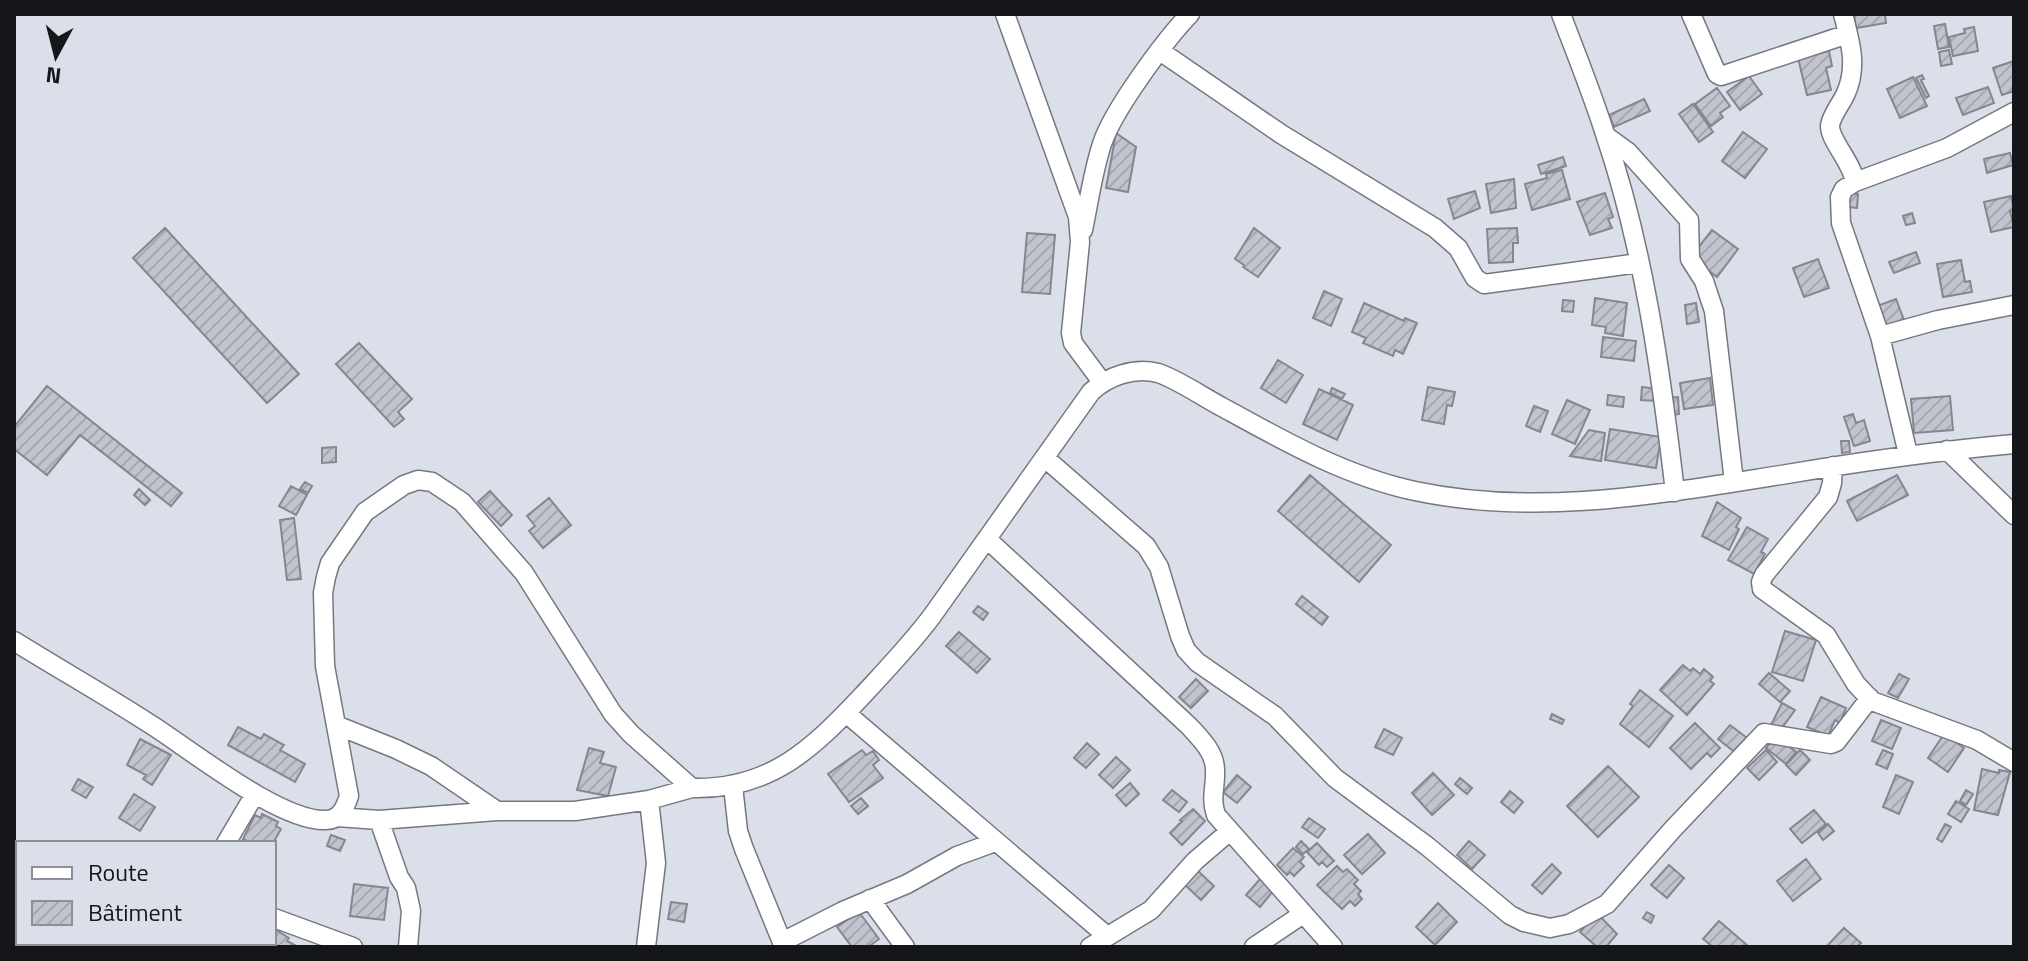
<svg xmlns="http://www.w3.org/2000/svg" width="2028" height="961" font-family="'Titillium Web',sans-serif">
<defs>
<pattern id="building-hatch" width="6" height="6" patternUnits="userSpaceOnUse" patternTransform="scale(2)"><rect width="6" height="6" fill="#c1c4ce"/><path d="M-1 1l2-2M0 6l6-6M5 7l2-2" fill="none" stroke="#a5a8b0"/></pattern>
</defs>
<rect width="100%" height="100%" fill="#dbdfe9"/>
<path fill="url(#building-hatch)" stroke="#848790" stroke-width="2" d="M1854,14H1885L1886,23L1856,28Z
M1945,24L1949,47L1938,49L1934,26Z
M1974,27L1978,51L1953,56L1949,37L1965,33L1964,29Z
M1949,50L1952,64L1941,66L1939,52Z
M1829,51L1832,66L1826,68L1831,90L1807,95L1798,58Z
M2014,61V91L2002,95L1993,68Z
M1922,75L1924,79L1921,80L1929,96L1926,98L1916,78Z
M1749,76L1762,94L1740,110L1727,92Z
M1913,77L1927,106L1900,118L1887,89Z
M1988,87L1994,103L1963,115L1956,98Z
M1717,88L1730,106L1720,113L1723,117L1711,126L1695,104Z
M1644,99L1650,111L1614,127L1609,115Z
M1693,104L1713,132L1699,142L1679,114Z
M1743,132L1767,149L1745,178L1722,161Z
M1116,133L1136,147L1128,192L1106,188Z
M2010,153L2013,165L1987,173L1984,159Z
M1563,157L1566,166L1541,174L1538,165Z
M1562,170L1570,199L1532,210L1525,184L1547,178L1546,174Z
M1514,179L1516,208L1491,213L1486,184Z
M1475,191L1480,208L1454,219L1448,199Z
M1605,193L1613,217L1608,219L1612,228L1590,235L1577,202Z
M1850,193L1858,194L1857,208L1848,207Z
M2011,196L2014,210L2010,211L2014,227L1991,232L1984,202Z
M1912,213L1915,223L1906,225L1903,216Z
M165,228L299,374L267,403L133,258Z
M1254,228L1280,248L1258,277L1243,267L1244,265L1235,259Z
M1517,228L1518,243H1513V262L1489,263L1487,229Z
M1712,230L1738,249L1717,277L1691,257Z
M1027,233L1055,235L1050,294L1022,292Z
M1916,252L1920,263L1894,273L1889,262Z
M1818,259L1829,288L1804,297L1793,268Z
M1961,260L1965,282L1970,281L1972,292L1943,297L1937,264Z
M1324,291L1342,299L1331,326L1313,318Z
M1595,298L1627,303L1623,336L1605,333L1606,327L1592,325Z
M1896,299L1904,320L1885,327L1877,306Z
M1563,300L1574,301L1573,312L1562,311Z
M1364,303L1404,321L1405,318L1417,323L1403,354L1395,350L1393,356L1363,343L1366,338L1352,332Z
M1696,303L1699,322L1687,324L1685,305Z
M1603,337L1636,341L1634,361L1601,357Z
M359,343L412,399L398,412L404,419L394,427L336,364Z
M1278,360L1303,375L1286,403L1261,388Z
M1710,378L1713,405L1684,409L1680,383Z
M47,386L182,493L171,506L80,435L47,475L14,449V427Z
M1428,387L1455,392L1452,406L1447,405L1444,424L1422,420Z
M1642,387L1658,389L1656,401L1641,400Z
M1332,388L1345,394L1342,399L1330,393Z
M1319,389L1353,405L1337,440L1303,424Z
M1608,395L1624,397L1623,407L1607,405Z
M1950,396L1953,430L1914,433L1911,399Z
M1678,397L1679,414L1670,415L1669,398Z
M1567,400L1590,410L1575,444L1552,434Z
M1534,406L1548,411L1540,432L1526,426Z
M1853,414L1856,423L1864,420L1870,441L1854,446L1844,417Z
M1610,429L1661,437L1656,468L1605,460Z
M1589,430L1605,433L1601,461L1570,456Z
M1841,441H1849L1850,452L1842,453Z
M336,447V462L322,463V448Z
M1310,475L1391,545L1359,582L1278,511Z
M1897,475L1908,495L1857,521L1847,501Z
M305,482L312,486L308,493L300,489Z
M291,486L307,495L296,515L279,506Z
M139,489L150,500L145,505L134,495Z
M490,491L512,515L501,526L478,502Z
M549,498L571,525L543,548L529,531L535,526L527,516Z
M1717,502L1741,518L1736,527L1739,529L1729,550L1702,536Z
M294,518L301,579L287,580L280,520Z
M1747,527L1768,539L1761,552L1765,554L1754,574L1728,560Z
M1302,596L1328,617L1322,625L1296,604Z
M978,606L988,613L983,620L973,612Z
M1785,631L1816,640L1803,681L1772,672Z
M959,632L990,659L977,673L946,646Z
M1683,665L1690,671L1693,668L1700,674L1704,669L1713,677L1710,681L1714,684L1687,715L1660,690Z
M1769,673L1790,691L1780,702L1759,684Z
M1899,674L1909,679L1898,698L1888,693Z
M1196,679L1208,691L1191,708L1179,697Z
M1640,690L1673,716L1649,747L1620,724L1633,706L1630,704Z
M1821,697L1846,708L1840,723L1835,720L1828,736L1807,727Z
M1782,703L1795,710L1779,732L1770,727Z
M1552,714L1564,720L1562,724L1550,719Z
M1881,720L1901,728L1892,749L1872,741Z
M1695,723L1720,748L1711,757L1707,753L1691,769L1670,748Z
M1730,725L1747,738L1736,753L1718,739Z
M238,727L261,739L264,734L284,745L280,750L305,764L295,782L228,745Z
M1384,729L1402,738L1393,755L1375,747Z
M1944,734L1964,748L1948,772L1928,758Z
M1776,736L1796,752L1786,764L1766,748Z
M140,739L171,755L152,785L143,779L146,775L127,765Z
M1087,743L1099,754L1086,768L1074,758Z
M589,748L604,752L600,763L616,767L608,796L577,790Z
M862,750L866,755L873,751L879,760L873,765L883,778L849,802L828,774Z
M1766,750L1777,762L1759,780L1747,768Z
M1800,750L1810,760L1796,775L1786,765Z
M1883,750L1893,754L1887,769L1876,764Z
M1116,757L1130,770L1113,788L1099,775Z
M1608,766L1639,797L1598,837L1567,806Z
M1982,769L1999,773V770L2010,772L1998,815L1974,810Z
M1433,773L1454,795L1432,815L1412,793Z
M1237,775L1251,787L1237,803L1223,792Z
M1896,775L1913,782L1899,814L1883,807Z
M1460,778L1472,788L1467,794L1455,784Z
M78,779L93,787L86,798L72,790Z
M1130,783L1139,794L1126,806L1116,795Z
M1172,790L1187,802L1179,812L1163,800Z
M1966,790L1973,794L1966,805L1960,801Z
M1510,791L1523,802L1514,813L1501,802Z
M134,794L155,807L140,831L119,818Z
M861,798L868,806L858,814L851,806Z
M1956,801L1969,809L1961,822L1948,814Z
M1193,809L1205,821L1182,845L1170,833L1182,821L1180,820Z
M1814,810L1826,824L1802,843L1790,829Z
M262,814L278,822L276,826L281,829L273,843H251L243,839L255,815L261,818Z
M1309,818L1325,829L1318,838L1302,827Z
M1828,824L1834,831L1823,840L1818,833Z
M1945,824L1951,827L1942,842L1937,839Z
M1368,834L1385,853L1362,874L1344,855Z
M331,835L345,840L340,851L327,846Z
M1301,841L1309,849L1303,854L1296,847Z
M1469,841L1485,855L1472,869L1457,855Z
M1317,843L1334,861L1327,867L1322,862L1319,865L1307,852Z
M1293,848L1304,857L1300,862L1304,866L1294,876L1290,872L1287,875L1277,865Z
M1806,859L1821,879L1793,901L1777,881Z
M1552,864L1561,873L1542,894L1532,885Z
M1669,865L1684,878L1667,898L1651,885Z
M1337,866L1343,872L1347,869L1358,880L1354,884L1361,891L1358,894L1362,899L1355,906L1350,901L1342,909L1317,885Z
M1197,870L1214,886L1201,900L1184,884Z
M1260,879L1274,890L1260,907L1246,895Z
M354,884L388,888L384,920L350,916Z
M671,902L687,904L684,922L668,919Z
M1438,903L1457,922L1435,945L1416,927Z
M859,912L879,939L868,947H852L837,927Z
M1647,912L1654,916L1651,923L1643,918Z
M1597,913L1617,934L1606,947H1597L1580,932Z
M1719,921L1747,945L1746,947H1713L1703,939Z
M1844,928L1861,943L1857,947H1826Z
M276,930L289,938L287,941L298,947H266L269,943H274Z"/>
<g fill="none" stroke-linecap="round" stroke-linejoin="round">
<defs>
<path id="street" d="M1005,14L1078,217L1080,242L1071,333L1073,343L1102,382
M1561,14C1576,54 1592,93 1605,134C1644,249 1661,372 1675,492
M1691,14L1717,74L1721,76L1848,34
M1843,14C1850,41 1858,66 1846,93C1842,103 1831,115 1830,126C1830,141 1852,162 1855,182
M1160,51L1281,134L1435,228L1458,248L1475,278L1484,284L1639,263
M1606,136L1628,152L1689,220L1690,259L1704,281L1714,311L1734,482
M1083,230C1089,201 1093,171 1102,144C1113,110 1165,40 1190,14
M1880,336L1938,320L2014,305
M1947,450L2014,515
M1908,454L1880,336L1841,223L1840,197L1844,189L1855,182L1947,148L2014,112
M1045,458L1146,546L1159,567L1180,636L1186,650L1197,662L1275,716L1335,778L1427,846L1510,915L1524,922L1550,928L1569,924L1607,904L1672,830L1764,733L1831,744L1836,742L1870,698
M1833,466L1832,483L1828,497L1764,575L1761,582L1762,589L1826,635L1856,684L1872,701L1977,740L2014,762
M987,539L1189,726C1200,738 1215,752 1215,770C1216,787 1210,797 1216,815L1333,947
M14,641C59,669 105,695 150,724C190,749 280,822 326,820C340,820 345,808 349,796L325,666L323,593L326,577L330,563L365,512L404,485L418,480L432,482L462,502L524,573L613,714L631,734L692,788C771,790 813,748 863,695C887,669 911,644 932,616L1091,392C1108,376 1134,367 1158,373C1175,378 1205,398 1222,407C1284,441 1345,476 1415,491C1537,517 1659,494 1781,475C1858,462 1936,451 2014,444
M846,713L1107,936
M336,725L396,749L431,766L497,811
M733,786L738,831L744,849L784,947
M337,817L379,820L399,877L406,888L411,911L408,947
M379,820L497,811H575L649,800L692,788
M226,843L255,794
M870,899L905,947
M274,918L353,947
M782,942L843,911L907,884L957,856L995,842
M194,943L201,947
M127,947L131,943
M646,947L656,863L649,800
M1090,947L1151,910L1195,861L1230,831
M1254,947L1303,914"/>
</defs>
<use href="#street" stroke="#757881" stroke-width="21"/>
<use href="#street" stroke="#fff" stroke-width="18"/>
</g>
<rect width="2028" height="961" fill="none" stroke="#15161a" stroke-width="32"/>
<rect x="16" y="841" width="260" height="104" fill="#dbdfe9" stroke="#8c8f96" stroke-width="2"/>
<rect x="32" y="867" width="40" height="12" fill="#ffffff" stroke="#8c8f96" stroke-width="2"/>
<text x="88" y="881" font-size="24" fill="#15161a">Route</text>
<rect x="32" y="901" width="40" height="24" fill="url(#building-hatch)" stroke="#8c8f96" stroke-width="2"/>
<text x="88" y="921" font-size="24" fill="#15161a">Bâtiment</text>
<g transform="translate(56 56) rotate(187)" stroke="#dbdfe9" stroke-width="6" paint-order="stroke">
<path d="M0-6L14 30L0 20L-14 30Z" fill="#15161a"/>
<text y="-12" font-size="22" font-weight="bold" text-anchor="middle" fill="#15161a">N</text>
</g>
</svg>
